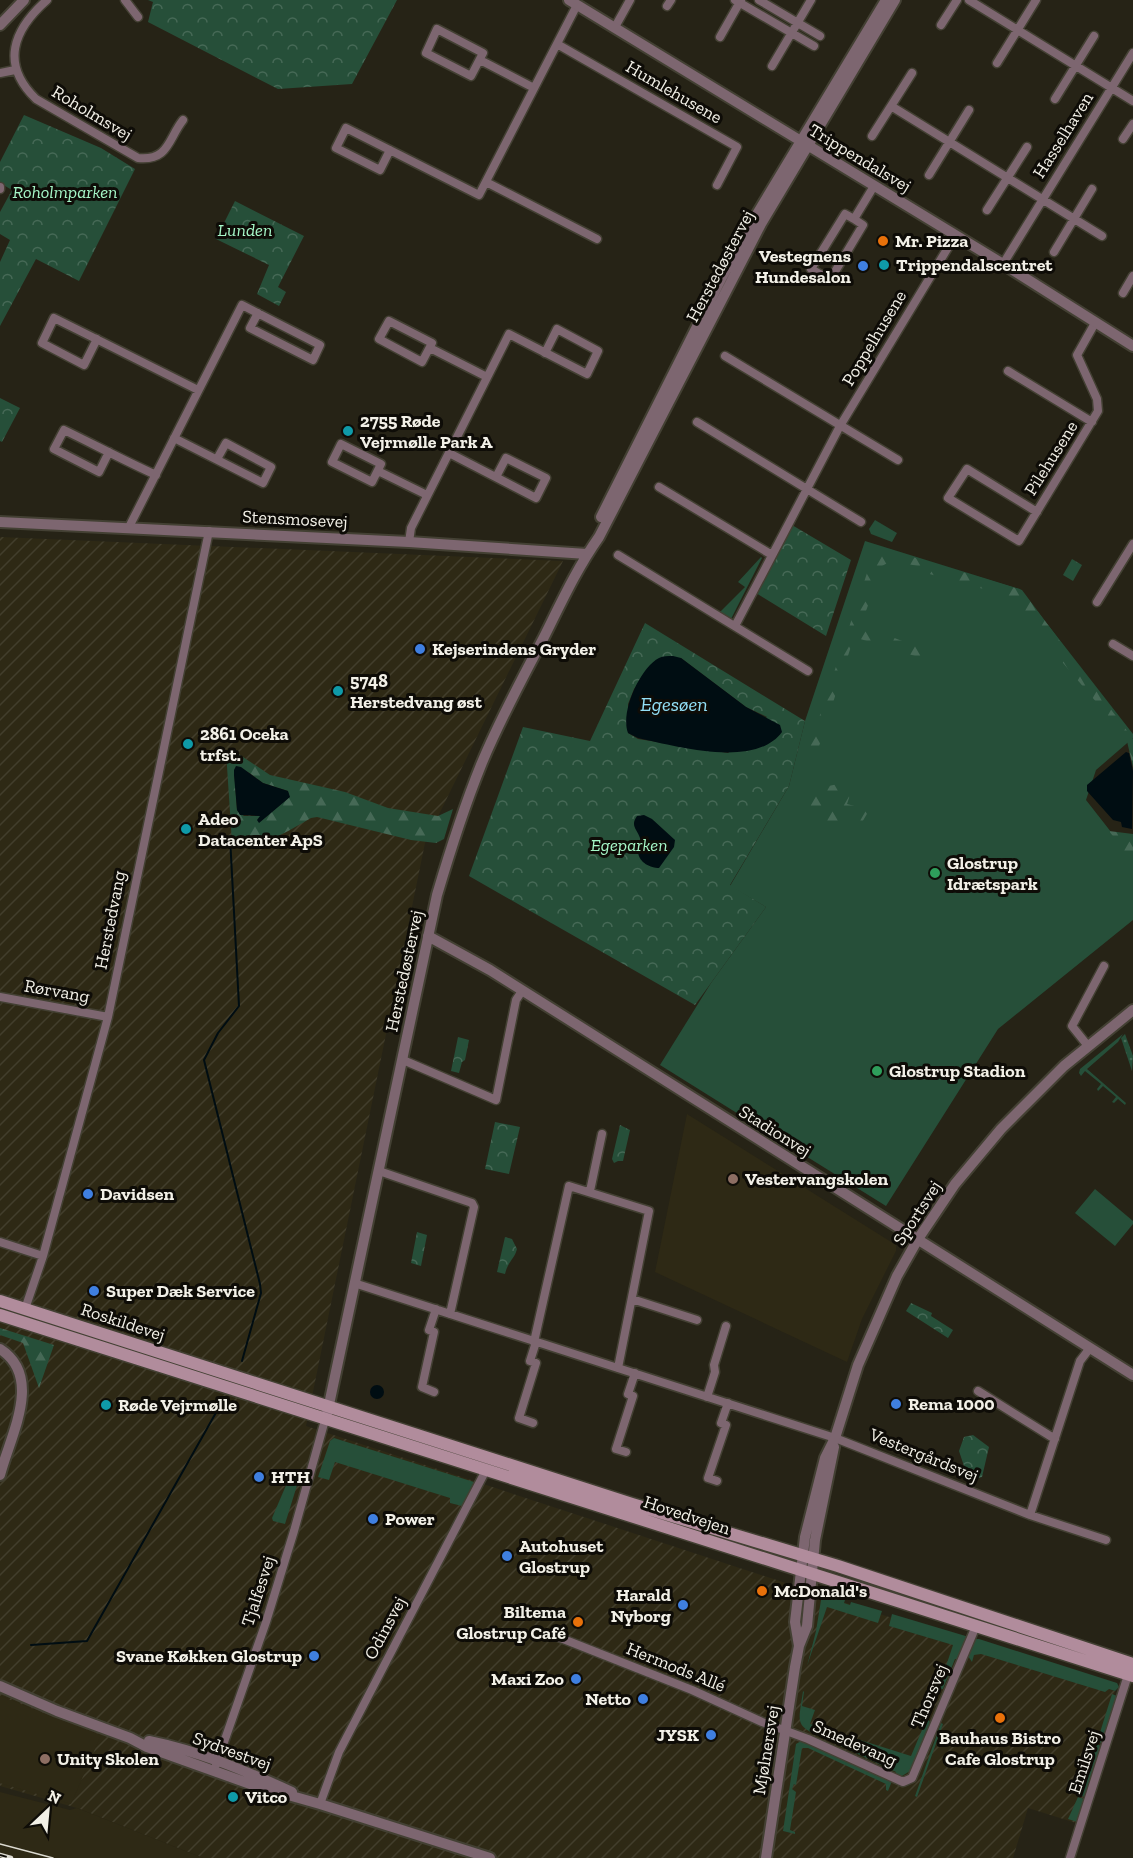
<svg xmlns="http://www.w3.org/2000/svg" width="1133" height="1858" font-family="'Zilla Slab',serif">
<defs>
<pattern id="industrial-furrows" width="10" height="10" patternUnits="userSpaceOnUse" patternTransform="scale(1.5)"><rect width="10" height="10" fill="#2e2915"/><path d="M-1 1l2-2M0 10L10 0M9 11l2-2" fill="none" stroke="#423e2c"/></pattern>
<pattern id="forest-firs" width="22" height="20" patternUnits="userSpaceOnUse" patternTransform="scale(1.5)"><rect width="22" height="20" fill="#264f39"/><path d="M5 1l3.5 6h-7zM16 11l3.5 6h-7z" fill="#466956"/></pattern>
<pattern id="park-crowns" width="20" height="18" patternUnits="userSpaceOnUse" patternTransform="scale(1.5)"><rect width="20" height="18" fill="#264f39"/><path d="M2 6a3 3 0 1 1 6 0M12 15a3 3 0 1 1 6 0" fill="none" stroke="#466956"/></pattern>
<pattern id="garden-dots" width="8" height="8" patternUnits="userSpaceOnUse" patternTransform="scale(1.5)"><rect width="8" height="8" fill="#264f39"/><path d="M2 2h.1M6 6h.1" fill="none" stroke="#466956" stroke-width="1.8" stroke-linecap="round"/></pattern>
</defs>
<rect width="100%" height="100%" fill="#262316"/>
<path fill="url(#industrial-furrows)" d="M0,537L563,561L425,843L306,1426L1115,1691L1076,1823L1028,1808L1013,1858H203L77,1808L0,1786Z"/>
<path fill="#2e2915" d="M687,1114L896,1245V1251L862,1319L847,1362L655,1272Z
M0,1696L101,1735L71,1804L0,1783Z
M0,1792L70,1810L77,1808L203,1858H0Z"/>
<path fill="#264f39" d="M875,520L897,533L892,542L871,534L869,529Z
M865,541L1020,589L1133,734V738L1096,770L1086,800L1133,860V920L998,1029L886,1206L660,1065L711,983L766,907L730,886L789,786L805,721Z
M761,557L762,558L731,619L720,612L745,587L738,582Z
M1123,1034L1118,1042L1087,1069L1126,1103L1125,1105L1118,1099L1114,1103L1112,1102L1116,1097L1103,1086L1098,1091L1097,1089L1101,1084L1085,1071L1081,1076L1079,1073L1080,1069Z
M1095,1189L1133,1221V1224L1115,1246L1075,1213Z
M334,1438L474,1482L462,1506L450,1503V1498L335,1462L329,1480L318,1477L330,1441Z
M294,1477L299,1479L285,1524L273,1521L272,1518L287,1483L290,1484Z
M832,1596L845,1600L844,1603L850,1605L851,1602L882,1611L878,1623L827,1607L807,1666L816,1631L821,1600Z
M892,1614L969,1637L960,1659H955L943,1689L938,1690L953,1645L889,1626Z
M975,1639H979L1117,1683L1119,1687L1115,1691L1109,1689L1105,1692L981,1654L974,1655L972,1662L968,1656Z
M803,1691L804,1692L802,1706L815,1710L810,1724L830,1730L827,1740C794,1725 798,1726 803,1691Z
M1112,1694L1117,1696L1102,1743L1097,1742Z
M927,1718L930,1722L910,1771L902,1776L895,1774L896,1772L832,1742L831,1737L836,1738L838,1733L911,1756Z
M941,1723L943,1724L917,1797L915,1796Z
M801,1741L892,1781L888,1791L886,1790V1784L808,1748H802L796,1785L794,1784L792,1789L796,1792L790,1830L795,1832V1834L783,1831L796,1744Z
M1096,1744L1102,1746L1085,1797L1079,1795L1080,1790L1078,1788L1090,1750L1094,1751Z
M1078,1797L1084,1799L1077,1822L1068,1819Z"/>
<path fill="url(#forest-firs)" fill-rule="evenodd" d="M876,546L1022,590L1133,739V767L1126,737L1011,602L998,593L926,573L922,567C911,564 902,564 891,561L882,566L861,625L933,653L931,661L854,637L814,762L805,760Z
M226,751H234L270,775L345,792L388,808L438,816L453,809L444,839L436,843L411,840L317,817L311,818C283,834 266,846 232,843ZM234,770L248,772L263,783L288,791L289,797L261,821L260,816H244L237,810Z
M843,783L849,786L850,795L847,804L862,808L871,791L878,795L861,824L848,816L835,833C818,829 806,811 803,794L814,789Z
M1109,831L1133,834V862Z
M0,1328L54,1345L39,1388L23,1343L0,1335Z"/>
<path fill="url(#park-crowns)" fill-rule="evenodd" d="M148,0H397L352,84L278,89L148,22L153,2Z
M24,115L101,148L135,169L79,281L36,259L0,326V262L10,240L0,234V212L12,190L0,183V162Z
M235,201L304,236L278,287L286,292L279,306L257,294L269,265L216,239Z
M0,398L20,408L2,442L0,441Z
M792,525L851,560L826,636L756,593Z
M1072,559L1082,565L1073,581L1063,575Z
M645,623L805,721L789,786L730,885L766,907L695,1005L469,876L523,727L590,741ZM681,658L746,707L767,717L728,753L638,739L628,733V704L634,689L653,663Z
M458,1037L469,1040L465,1060L462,1062L459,1073L451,1071Z
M495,1122L520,1127L509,1174L485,1169Z
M620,1125L630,1130L623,1161H618L614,1163L612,1159Z
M417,1232L427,1235L421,1266L411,1263Z
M505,1237L512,1239L517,1249C514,1260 508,1261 505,1274L497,1272Z
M911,1303L932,1313L931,1316L953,1330L948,1338L906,1311Z
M973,1435L989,1447L982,1477L978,1478L964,1466L959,1451L964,1437Z"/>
<path fill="url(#garden-dots)" d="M1125,1034L1133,1056L1132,1071L1121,1038Z"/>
<path fill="#000d12" d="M673,656L681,658L746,707L780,725L782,732C755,769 675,746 638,738L628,733C620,712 640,668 659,658C663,656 668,656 673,656Z
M1126,752L1129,753L1133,771L1132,829L1122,827L1121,822L1113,820L1087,791V785Z
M236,766L241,767L263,783L288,791L290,797L259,823L257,820L260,816L240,815L237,810L234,775V770Z
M644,815L652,819L675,840L674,847L659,868C651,868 639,863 638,852C638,847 642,843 640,838C637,829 630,826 637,816Z
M370 1392a7 7 0 1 1 14 0a7 7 0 1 1-14 0Z"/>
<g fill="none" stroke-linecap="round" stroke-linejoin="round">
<path stroke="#000d12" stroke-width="2" d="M230,837L239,1006L218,1033L204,1060L260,1284L261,1293L242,1361
M31,1645L87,1641L222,1402"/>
<defs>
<path id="minor" d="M47,0C13,30 0,64 36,99L138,158C169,161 168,139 183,120
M125,0L138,17
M735,0L814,46
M759,0L820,36
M969,0L1133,101
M667,6L671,0
M941,25L957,0
M615,27L630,0
M437,29L483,53L471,76L426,53Z
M720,37L741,0
M557,44L737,147L717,185
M480,60L534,88
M997,63L1036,0
M772,66L811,0
M0,73L15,70
M1055,99L1094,36
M891,106L1102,236
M872,136L912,73
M1123,139L1133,124
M390,150L380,170L336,148L346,128L479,195L577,5
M929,175L969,110
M486,182L597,239
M0,187V189
M987,210L1027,147
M854,219L863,225L830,280L811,269L845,214L854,219L874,186
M1054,252L1092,189
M1003,264L1133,53
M1123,293L1133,276
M389,321L432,343L422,362L379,339Z
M97,339L84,365L42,343L54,318C102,342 151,366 198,390
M430,348L487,377
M725,356L898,460
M1008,371L1092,422
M697,422L861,522
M174,438L263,483L271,467L226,443L217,459
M341,444L381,464L372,482L332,462Z
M109,452L99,472L54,449L64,430C95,445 125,461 156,475
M449,453L536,498L546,478L506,458L496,477
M378,471L427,495
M659,487L772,555
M1037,512L967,469L948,498L1019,541L1098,411L1097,399L1077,355L1095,323
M129,527L242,305L320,345L313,360L250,328L258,313
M409,542L411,528L509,334L587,374L598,351L557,329L545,353
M618,555L808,671
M1097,602L1133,544
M735,626L840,426L955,236
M1113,644L1133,656
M0,997L108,1017
M1088,1046L1072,1026L1104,966
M403,1060L496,1100L516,1000L522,991
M379,1171L472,1203L474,1207L450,1314
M590,1191L602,1134
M0,1242L43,1256
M354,1283L835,1438L1030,1515L1106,1540
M632,1299L697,1320
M25,1309L43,1256L108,1017L209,531
M534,1342L569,1186L649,1211L618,1368
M978,1391L1055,1439
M434,1392L422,1387L434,1332L429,1330L436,1309
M707,1397L715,1372L714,1365L726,1326
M533,1423L519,1418L536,1363L530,1361L536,1342
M626,1452L616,1449L633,1396L628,1394L635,1373
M717,1481L708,1478L726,1425L721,1423L728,1403
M1030,1515L1080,1361L1090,1348
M553,1635L692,1690L762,1722L808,1739L903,1782L912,1778L976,1626
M216,1765L266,1622L294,1531L325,1420
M320,1804L339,1752L486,1470
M1070,1858L1128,1675"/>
<path id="tertiary" d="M569,0L1003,264L1133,346
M0,25L24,0
M601,517L722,277L754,219L886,0
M0,522L409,542L587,554
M428,936L490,970L1133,1375
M0,1349C44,1377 10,1436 0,1475
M327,1414L437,895C450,851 464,807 481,765C499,721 522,679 544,637C561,603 577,568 599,537L761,224L895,0
M799,1646L795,1622L805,1537L825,1458L835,1438L858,1365L897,1276L918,1239L955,1184L1001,1129L1064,1066L1133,1010
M0,1686L57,1711L130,1738L147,1747L253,1785L320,1804L490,1858
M149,1741C199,1751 246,1771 292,1792
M766,1858L795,1667L799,1646L807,1626L815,1540L834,1447"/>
<path id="secondary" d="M0,1301L632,1504L838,1566L1133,1664
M0,1315L1133,1676"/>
</defs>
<use href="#minor" stroke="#434033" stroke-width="11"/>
<use href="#tertiary" stroke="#434033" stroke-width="14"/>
<use href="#secondary" stroke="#434033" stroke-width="15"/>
<use href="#minor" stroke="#7d6670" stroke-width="8"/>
<use href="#tertiary" stroke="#7d6670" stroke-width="10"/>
<use href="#secondary" stroke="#b18c9c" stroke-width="12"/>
<path stroke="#dcdad1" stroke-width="1.5" d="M0,1844L53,1858"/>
<defs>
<path id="rail" d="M0,1855L11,1858"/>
</defs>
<use href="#rail" stroke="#dcdad1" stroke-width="4.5"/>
<use href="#rail" stroke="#0e0c07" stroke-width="2" stroke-dasharray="7" stroke-linecap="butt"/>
</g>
<g fill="#e8710a" stroke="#0e0c07" stroke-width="2">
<circle cx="883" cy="241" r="6"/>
<circle cx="762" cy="1591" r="6"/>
<circle cx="578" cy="1622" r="6"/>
<circle cx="1000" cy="1718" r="6"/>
</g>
<g fill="#0f9aa8" stroke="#0e0c07" stroke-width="2">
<circle cx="884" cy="265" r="6"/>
<circle cx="348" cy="431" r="6"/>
<circle cx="338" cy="691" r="6"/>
<circle cx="188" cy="744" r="6"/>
<circle cx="186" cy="829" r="6"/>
<circle cx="106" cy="1405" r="6"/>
<circle cx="233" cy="1797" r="6"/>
</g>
<g fill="#3f7fe0" stroke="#0e0c07" stroke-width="2">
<circle cx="863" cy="266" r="6"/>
<circle cx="420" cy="649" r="6"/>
<circle cx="88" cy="1194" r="6"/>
<circle cx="94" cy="1291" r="6"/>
<circle cx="896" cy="1404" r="6"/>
<circle cx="259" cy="1477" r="6"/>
<circle cx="373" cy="1519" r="6"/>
<circle cx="507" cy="1556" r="6"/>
<circle cx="683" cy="1605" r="6"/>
<circle cx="314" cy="1656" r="6"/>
<circle cx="576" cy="1679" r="6"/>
<circle cx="643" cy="1699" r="6"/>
<circle cx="711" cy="1735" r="6"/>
</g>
<g fill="#2e9e5b" stroke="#0e0c07" stroke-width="2">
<circle cx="935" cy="873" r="6"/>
<circle cx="877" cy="1071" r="6"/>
</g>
<g fill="#8d6e63" stroke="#0e0c07" stroke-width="2">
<circle cx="733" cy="1179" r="6"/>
<circle cx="45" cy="1759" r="6"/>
</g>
<g text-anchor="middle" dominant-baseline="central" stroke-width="6" stroke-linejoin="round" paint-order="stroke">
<g font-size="18" fill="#f2f0e7" stroke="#0e0c07">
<text transform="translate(674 92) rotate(30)">Humlehusene</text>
<text transform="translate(92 113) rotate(31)">Roholmsvej</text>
<text transform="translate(1063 135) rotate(-58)">Hasselhaven</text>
<text transform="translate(860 158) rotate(31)">Trippendalsvej</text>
<text transform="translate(720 266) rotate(-62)">Herstedøstervej</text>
<text transform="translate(874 338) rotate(-59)">Poppelhusene</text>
<text transform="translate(1051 458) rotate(-58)">Pilehusene</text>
<text transform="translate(295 519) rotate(3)">Stensmosevej</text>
<text transform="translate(110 920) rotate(-79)">Herstedvang</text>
<text transform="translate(404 971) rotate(-78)">Herstedøstervej</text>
<text transform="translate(57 991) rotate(10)">Rørvang</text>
<text transform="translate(775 1131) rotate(32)">Stadionvej</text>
<text transform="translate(917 1213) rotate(-57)">Sportsvej</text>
<text transform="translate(123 1322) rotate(18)">Roskildevej</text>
<text transform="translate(924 1455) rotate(22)">Vestergårdsvej</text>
<text transform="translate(687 1515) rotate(18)">Hovedvejen</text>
<text transform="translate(258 1591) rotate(-72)">Tjalfesvej</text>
<text transform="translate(385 1628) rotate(-62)">Odinsvej</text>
<text transform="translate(676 1667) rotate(22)">Hermods Allé</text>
<text transform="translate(929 1696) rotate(-67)">Thorsvej</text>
<text transform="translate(855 1743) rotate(24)">Smedevang</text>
<text transform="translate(766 1750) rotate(-81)">Mjølnersvej</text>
<text transform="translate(232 1751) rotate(20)">Sydvestvej</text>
<text transform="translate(1084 1762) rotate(-72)">Emilsvej</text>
</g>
<g font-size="18" font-style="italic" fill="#a6f7c8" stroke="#0e0c07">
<text x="65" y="192">Roholmparken</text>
<text x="245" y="230">Lunden</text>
<text x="629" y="845">Egeparken</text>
</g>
<g font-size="18" font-weight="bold" fill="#f2f0e7" stroke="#0e0c07" text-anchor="start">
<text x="895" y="241">Mr. Pizza</text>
<text x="851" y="256" text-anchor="end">Vestegnens<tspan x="851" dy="21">Hundesalon</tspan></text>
<text x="896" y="265">Trippendalscentret</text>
<text x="360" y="421">2755 Røde<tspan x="360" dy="21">Vejrmølle Park A</tspan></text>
<text x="432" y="649">Kejserindens Gryder</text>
<text x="350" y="681">5748<tspan x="350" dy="21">Herstedvang øst</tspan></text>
<text x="200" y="734">2861 Oceka<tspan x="200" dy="21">trfst.</tspan></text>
<text x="198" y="819">Adeo<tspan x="198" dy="21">Datacenter ApS</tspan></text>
<text x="947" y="863">Glostrup<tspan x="947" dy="21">Idrætspark</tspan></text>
<text x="889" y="1071">Glostrup Stadion</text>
<text x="745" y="1179">Vestervangskolen</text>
<text x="100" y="1194">Davidsen</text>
<text x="106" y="1291">Super Dæk Service</text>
<text x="908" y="1404">Rema 1000</text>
<text x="118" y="1405">Røde Vejrmølle</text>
<text x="271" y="1477">HTH</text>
<text x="385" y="1519">Power</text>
<text x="519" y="1546">Autohuset<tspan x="519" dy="21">Glostrup</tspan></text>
<text x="774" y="1591">McDonald's</text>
<text x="671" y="1595" text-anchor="end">Harald<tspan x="671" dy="21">Nyborg</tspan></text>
<text x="566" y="1612" text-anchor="end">Biltema<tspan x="566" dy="21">Glostrup Café</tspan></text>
<text x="302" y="1656" text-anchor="end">Svane Køkken Glostrup</text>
<text x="564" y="1679" text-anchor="end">Maxi Zoo</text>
<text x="631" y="1699" text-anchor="end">Netto</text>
<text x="699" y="1735" text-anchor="end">JYSK</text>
<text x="1000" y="1738" text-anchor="middle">Bauhaus Bistro<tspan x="1000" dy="21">Cafe Glostrup</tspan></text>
<text x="57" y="1759">Unity Skolen</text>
<text x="245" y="1797">Vitco</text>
</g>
<g font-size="20" font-style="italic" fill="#93e0f7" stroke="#0e0c07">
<text x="674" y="704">Egesøen</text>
</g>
</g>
<g transform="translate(48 1810) rotate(26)" stroke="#0e0c07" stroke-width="4.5" paint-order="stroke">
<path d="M0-4.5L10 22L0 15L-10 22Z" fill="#f2f0e7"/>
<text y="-9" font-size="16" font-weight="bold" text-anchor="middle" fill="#f2f0e7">N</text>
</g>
</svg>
